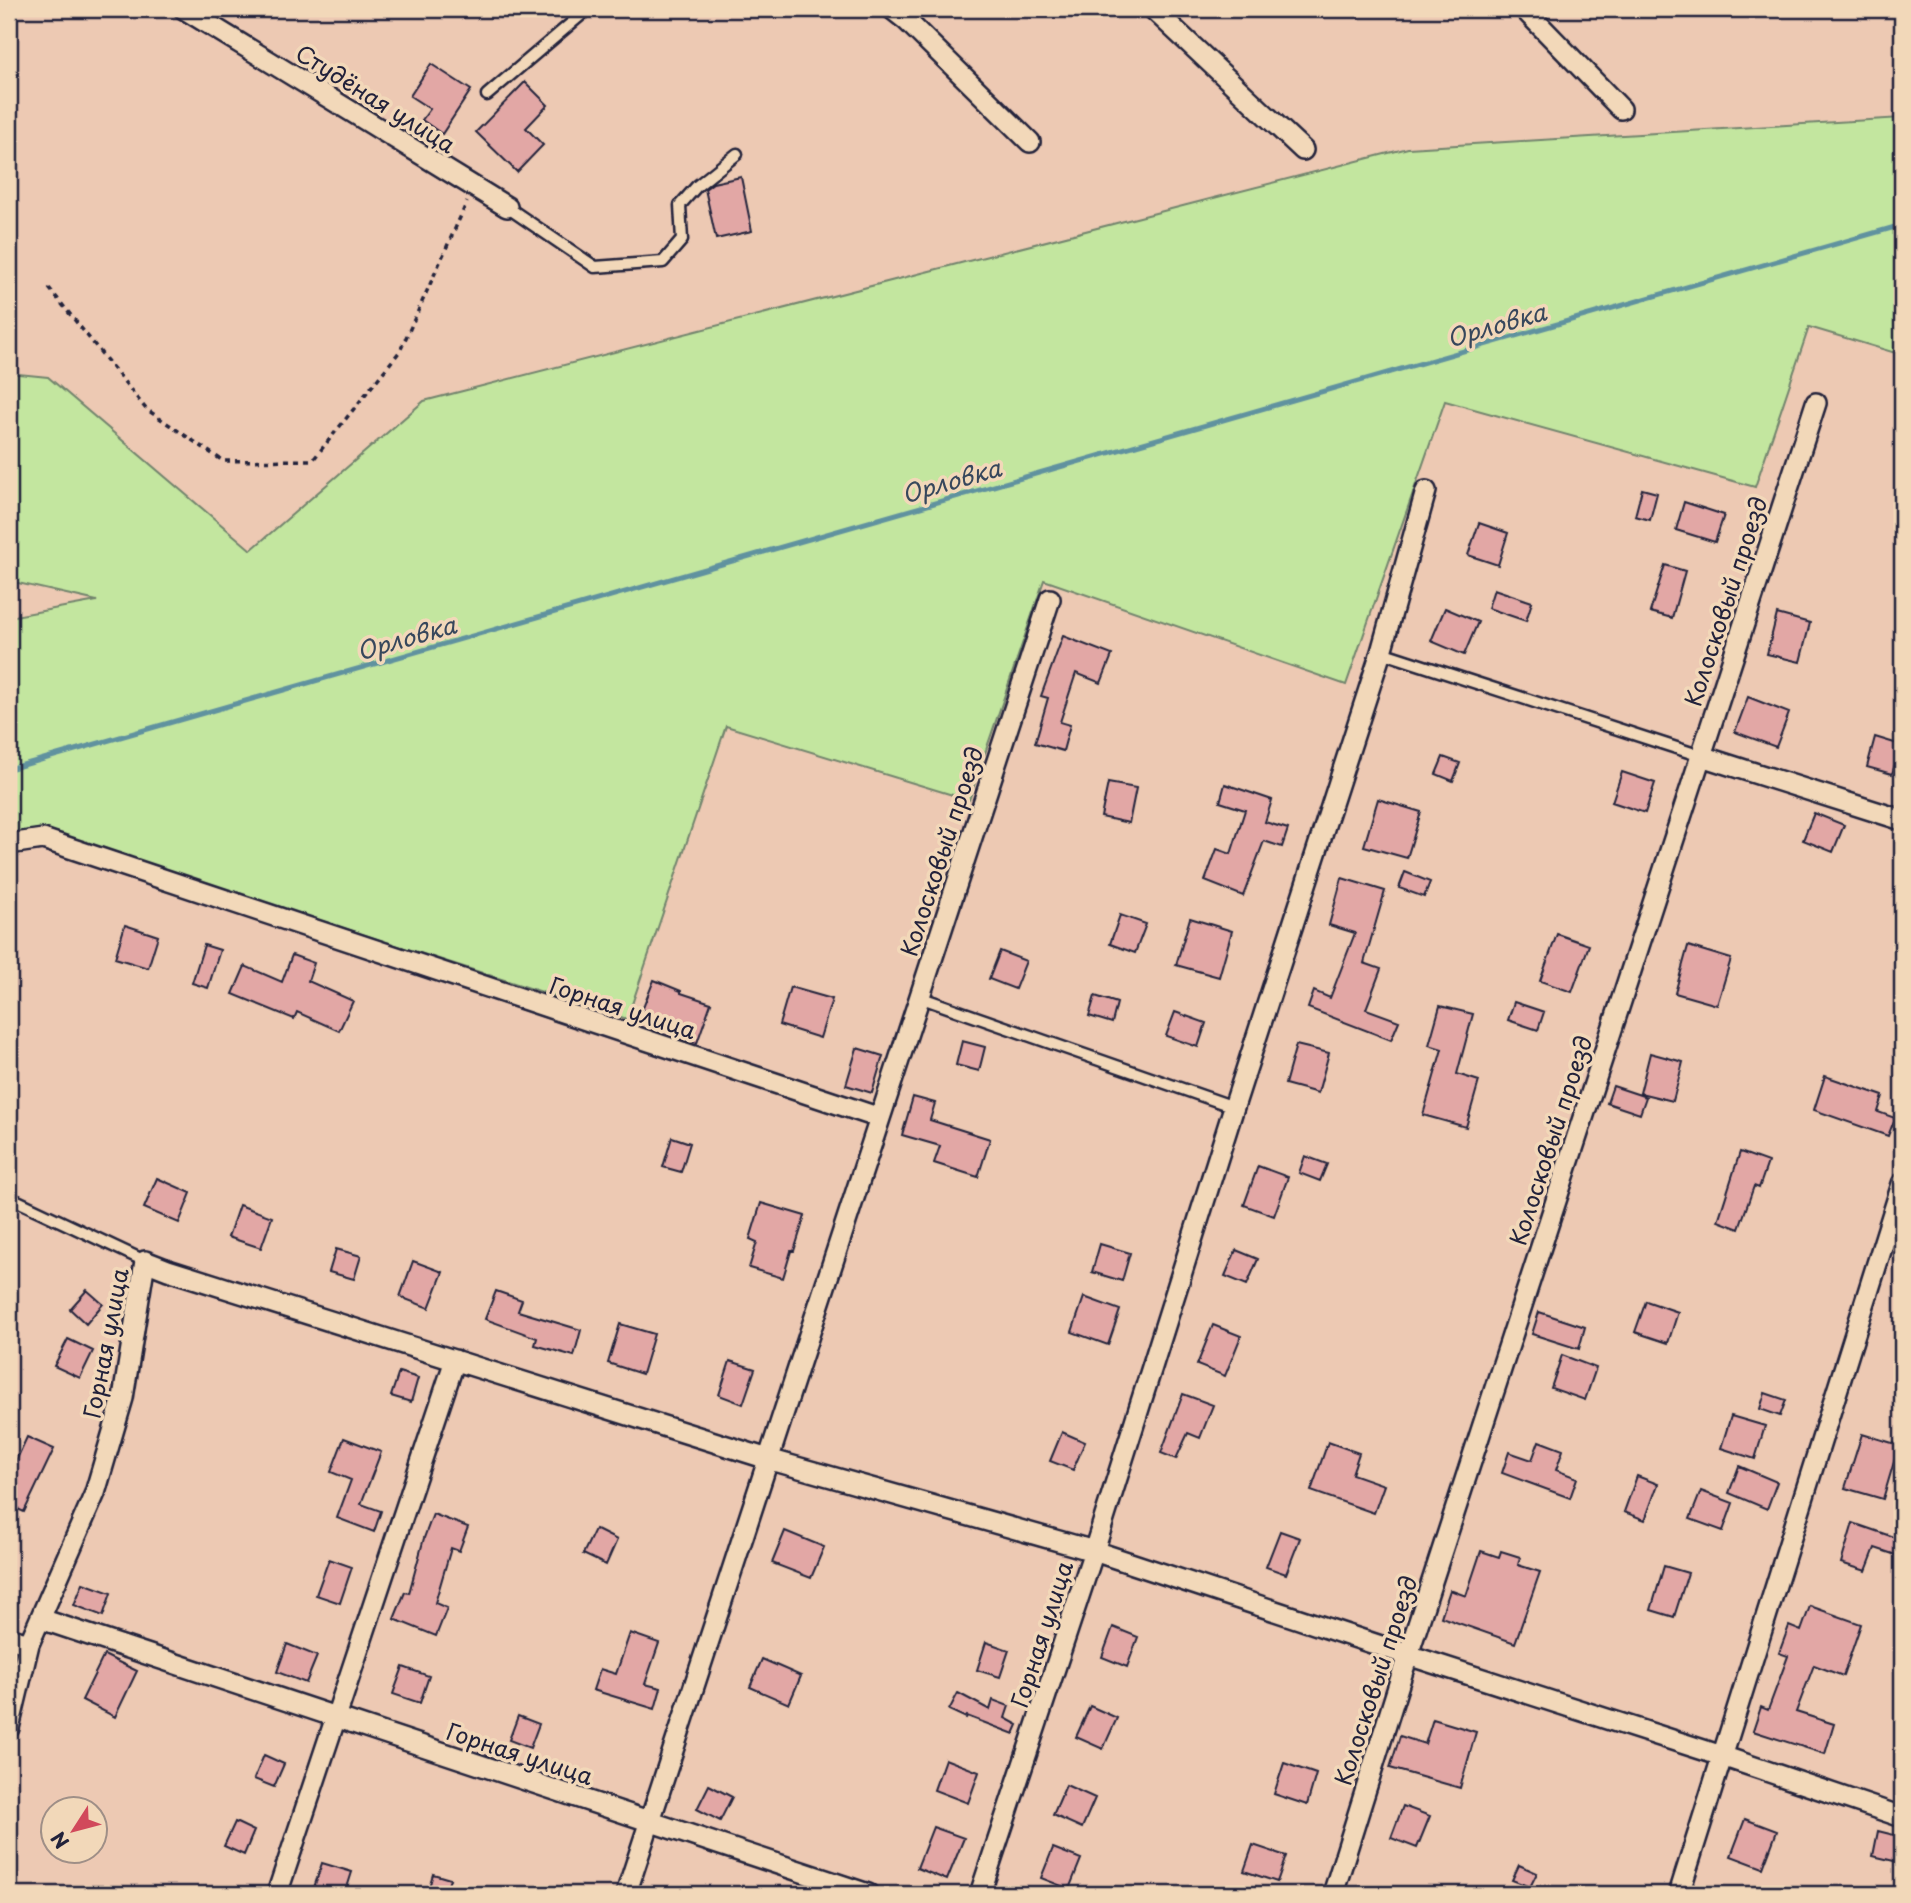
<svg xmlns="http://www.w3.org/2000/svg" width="1911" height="1903" font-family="'Playpen Sans',sans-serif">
<rect width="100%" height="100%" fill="#edc9b3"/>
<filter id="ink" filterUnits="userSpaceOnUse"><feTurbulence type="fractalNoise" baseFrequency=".0143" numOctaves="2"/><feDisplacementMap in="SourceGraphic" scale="14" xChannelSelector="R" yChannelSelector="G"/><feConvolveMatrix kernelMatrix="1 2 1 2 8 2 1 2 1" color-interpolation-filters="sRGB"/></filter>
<g filter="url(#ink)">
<path fill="#c3e69f" stroke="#72846d" stroke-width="2" d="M1902,118V355L1809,327L1755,487L1445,401L1346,685L1044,580L969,800L726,726L627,1019L398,946L41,829L9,833V617L97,601L9,581V373L48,377L251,550L424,401L1408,148Z"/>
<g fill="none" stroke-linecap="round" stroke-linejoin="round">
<path stroke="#61929f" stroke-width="5" d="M9,769L1902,225"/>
</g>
<path fill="#e2a7a5" stroke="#22223b" stroke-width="2" d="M431,64L471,90L442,134L422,120L430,109L410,96Z
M525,82L548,105L526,128L543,145L517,172L476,132Z
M741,177L752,231L716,239L705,189L713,183Z
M1642,489L1657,493L1650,520L1635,516Z
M1684,502L1724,515L1715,542L1676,530Z
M1479,523L1508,533L1498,565L1468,555Z
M1665,565L1685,571L1672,618L1650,612Z
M1494,589L1532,602L1526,621L1488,608Z
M1445,608L1478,622L1464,655L1431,641Z
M1777,614L1810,623L1800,662L1767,654Z
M1063,636L1112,655L1101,683L1076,673L1060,722L1070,725L1063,751L1035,743L1048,698L1041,696Z
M1748,697L1789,713L1776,747L1735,732Z
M1875,737L1901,745L1892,774L1867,767Z
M1443,757L1460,763L1453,781L1436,774Z
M1622,772L1655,783L1645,813L1612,802Z
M1108,783L1136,788L1129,823L1101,817Z
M1225,784L1272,800L1265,822L1288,829L1282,847L1264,841L1243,896L1205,881L1217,849L1231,854L1245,810L1220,802Z
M1378,799L1421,812L1407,858L1364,846Z
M1814,813L1844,825L1833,852L1803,840Z
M1405,872L1430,882L1424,897L1399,888Z
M1342,878L1385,891L1364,963L1381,969L1366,1009L1399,1021L1391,1040L1308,1008L1314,991L1330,998L1355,933L1329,925Z
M1120,915L1146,924L1135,953L1110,944Z
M1190,918L1232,931L1219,977L1176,965Z
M125,925L158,936L148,968L115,958Z
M1557,934L1589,945L1572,992L1540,981Z
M204,945L220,950L208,988L192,983Z
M1688,946L1731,959L1717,1005L1675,993Z
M1000,951L1026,961L1015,989L989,979Z
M292,955L314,963L308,981L353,1001L339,1031L297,1012L294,1019L233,994L245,966L282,982Z
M654,980L681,991V993L711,1003L697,1043L679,1037L681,1030L641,1013Z
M790,987L832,999L820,1038L779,1025Z
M1095,996L1117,1003L1112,1023L1089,1016Z
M1514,1002L1544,1012L1538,1030L1508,1020Z
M1440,1006L1473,1014L1457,1074L1479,1081L1466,1127L1423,1115L1442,1049L1429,1045Z
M1175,1012L1206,1023L1198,1047L1166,1036Z
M962,1041L985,1047L979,1071L956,1065Z
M1296,1045L1329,1053L1318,1093L1285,1084Z
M857,1048L883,1056L872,1093L846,1085Z
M1650,1053L1683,1062L1673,1101L1640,1093Z
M1825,1076L1883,1096L1878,1112L1895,1118L1888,1136L1814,1110Z
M1613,1086L1646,1097L1640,1114L1607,1103Z
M913,1097L935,1103L930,1120L990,1139L978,1177L934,1163L940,1146L902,1135Z
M672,1137L690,1143L681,1172L663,1167Z
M1740,1152L1768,1162L1759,1188L1754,1186L1739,1229L1718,1221Z
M1305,1156L1327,1164L1320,1181L1299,1173Z
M1258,1166L1288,1177L1274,1216L1244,1205Z
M157,1178L191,1193L179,1223L144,1208Z
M761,1203L805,1216L794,1251H791L783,1278L749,1268L757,1242L750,1239Z
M239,1205L272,1217L261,1248L228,1237Z
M1100,1244L1130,1253L1122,1281L1092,1272Z
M336,1249L361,1256L354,1279L329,1272Z
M1236,1250L1258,1259L1247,1285L1225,1276Z
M413,1261L443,1272L429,1308L400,1297Z
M87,1290L103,1304L86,1324L70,1309Z
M496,1291L522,1300L518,1311L581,1330L574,1356L535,1345L537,1338L485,1319Z
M1084,1297L1120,1310L1108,1345L1072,1332Z
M1646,1301L1678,1312L1668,1343L1635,1332Z
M1539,1312L1585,1327L1579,1349L1532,1334Z
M620,1324L654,1334L642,1374L608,1363Z
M1213,1325L1241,1336L1225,1376L1197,1365Z
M68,1339L93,1351L80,1378L54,1366Z
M1562,1355L1596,1368L1585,1400L1551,1388Z
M730,1361L755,1369L743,1404L719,1395Z
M399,1372L418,1378L411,1402L391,1396Z
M1765,1393L1786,1400L1780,1416L1760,1409Z
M1183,1394L1213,1405L1200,1438L1188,1433L1176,1459L1161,1453Z
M1731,1416L1765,1426L1755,1459L1721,1448Z
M1062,1432L1085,1442L1073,1470L1050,1461Z
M1862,1434L1899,1445L1883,1499L1845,1488Z
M27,1437L54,1449L24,1512L9,1505V1476Z
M344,1438L381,1452L361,1504L381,1511L374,1532L337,1518L351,1480L331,1472Z
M1539,1441L1563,1450L1556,1470L1577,1478L1570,1498L1502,1473L1509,1452L1532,1460Z
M1328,1442L1359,1453L1352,1474L1384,1485L1374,1513L1311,1491Z
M1739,1466L1777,1482L1767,1509L1729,1493Z
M1637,1476L1658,1484L1645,1520L1624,1512Z
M1701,1491L1733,1503L1723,1531L1690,1519Z
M433,1514L468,1527L459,1551L451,1548L435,1603L447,1608L436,1636L394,1619L405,1592L409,1593L424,1538Z
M1853,1523L1902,1540V1557L1875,1548L1866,1571L1841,1563Z
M595,1529L617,1540L606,1565L583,1554Z
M785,1531L824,1547L811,1578L772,1563Z
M1280,1531L1300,1538L1286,1574L1266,1567Z
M1481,1551L1499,1557L1501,1551L1520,1557L1518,1565L1540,1572L1515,1643L1441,1617L1450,1590L1466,1596Z
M329,1559L352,1567L340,1603L316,1595Z
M1664,1566L1688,1573L1674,1617L1651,1610Z
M83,1583L111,1593L103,1616L74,1605Z
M1810,1606L1861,1624L1843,1676L1814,1665L1796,1712L1834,1724L1825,1754L1753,1731L1761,1707L1768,1710L1788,1656L1779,1653L1789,1626L1801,1631Z
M1113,1627L1138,1637L1127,1667L1102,1657Z
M630,1633L659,1643L645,1684L661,1688L655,1709L593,1690L600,1669L616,1674Z
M986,1642L1009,1650L1000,1677L977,1670Z
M287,1644L317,1656L306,1683L277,1672Z
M104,1655L137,1671L115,1717L82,1700Z
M762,1659L801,1676L789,1704L750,1687Z
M403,1667L429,1676L420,1703L393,1694Z
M958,1693L990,1710L993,1700L1009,1706L1005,1718L1018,1725L1014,1734L967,1716L966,1718L949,1710Z
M1090,1706L1117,1718L1103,1749L1076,1737Z
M518,1716L539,1724L530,1748L509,1740Z
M1433,1719L1476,1732L1460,1788L1390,1768L1400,1736L1425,1744Z
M264,1755L284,1764L274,1787L254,1779Z
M945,1759L979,1772L968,1803L934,1790Z
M1284,1763L1316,1774L1307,1805L1274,1794Z
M709,1785L732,1797L720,1821L697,1809Z
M1066,1785L1095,1798L1082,1828L1053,1815Z
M1403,1806L1430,1816L1417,1848L1391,1838Z
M1745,1819L1777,1831L1763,1868L1731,1856Z
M235,1822L254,1831L244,1855L224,1846Z
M933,1827L964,1838L947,1880L917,1868Z
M1878,1831L1902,1837L1898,1862L1873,1856Z
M1253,1845L1286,1856L1277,1882L1244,1871Z
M1053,1848L1081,1859L1069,1889L1041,1878Z
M322,1863L352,1872L345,1894H312Z
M1519,1865L1537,1873L1530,1887L1512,1880Z
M433,1874L450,1879L445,1894H427Z"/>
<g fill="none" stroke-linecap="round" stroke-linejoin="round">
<defs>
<path id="lane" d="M487,95L588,9
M507,207L595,267L663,262L682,240L680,205L697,186L737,154
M1381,652L1701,756
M919,997L1234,1107
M9,1197L145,1261"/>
<path id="street" d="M184,9L507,207
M892,9L906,20L1030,142
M1153,9L1303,150
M1524,9L1621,109
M1701,756L1902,820
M9,844L43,839L880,1118
M41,1619L868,1894
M9,1638L29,1644
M9,1728L29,1644L95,1493L123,1398L145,1261L168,1270L768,1459L1094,1551L1408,1655L1722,1756L1902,1817
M277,1894L455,1360
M626,1894L1050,599
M980,1894L1094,1551L1234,1107L1381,652L1426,491
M1333,1894L1408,1655L1816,403
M1679,1894L1902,1184"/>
</defs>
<use href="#lane" stroke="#22223b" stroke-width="15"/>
<use href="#street" stroke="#22223b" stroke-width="24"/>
<path stroke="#22223b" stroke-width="3.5" stroke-dasharray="5 5" stroke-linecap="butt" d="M49,288L146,409L223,461L313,460L400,351L467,202"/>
<use href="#lane" stroke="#f2d8b9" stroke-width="10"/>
<use href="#street" stroke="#f2d8b9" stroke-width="19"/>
</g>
</g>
<g text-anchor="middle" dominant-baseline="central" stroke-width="7" stroke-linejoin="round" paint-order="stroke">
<g font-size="23" fill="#22223b" stroke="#f2d8b9">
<text transform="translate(376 98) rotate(32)">Студёная улица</text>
<text transform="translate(1725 601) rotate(-72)">Колосковый проезд</text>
<text transform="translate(941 851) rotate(-72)">Колосковый проезд</text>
<text transform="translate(623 1007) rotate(18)">Горная улица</text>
<text transform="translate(1550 1140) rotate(-72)">Колосковый проезд</text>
<text transform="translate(105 1343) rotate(-79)">Горная улица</text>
<text transform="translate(1041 1634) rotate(-72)">Горная улица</text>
<text transform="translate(1375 1680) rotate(-72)">Колосковый проезд</text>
<text transform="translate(520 1753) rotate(18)">Горная улица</text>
</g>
<g font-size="24" font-style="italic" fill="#37475c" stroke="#f2d8b9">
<text transform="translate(1496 324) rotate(-16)">Орловка</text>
<text transform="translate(951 480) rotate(-16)">Орловка</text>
<text transform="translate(406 637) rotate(-16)">Орловка</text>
</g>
</g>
<rect width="1911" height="1903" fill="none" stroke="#f2d8b9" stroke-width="35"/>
<rect x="18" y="18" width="1876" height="1868" fill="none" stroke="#22223b" stroke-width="2.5" filter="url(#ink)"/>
<g transform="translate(74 1830) rotate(234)"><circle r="33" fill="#f2d8b9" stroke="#9f8f87" stroke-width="2"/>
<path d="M0-5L12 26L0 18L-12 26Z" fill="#d1495b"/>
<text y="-10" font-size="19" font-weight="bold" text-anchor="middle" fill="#22223b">N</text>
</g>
</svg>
